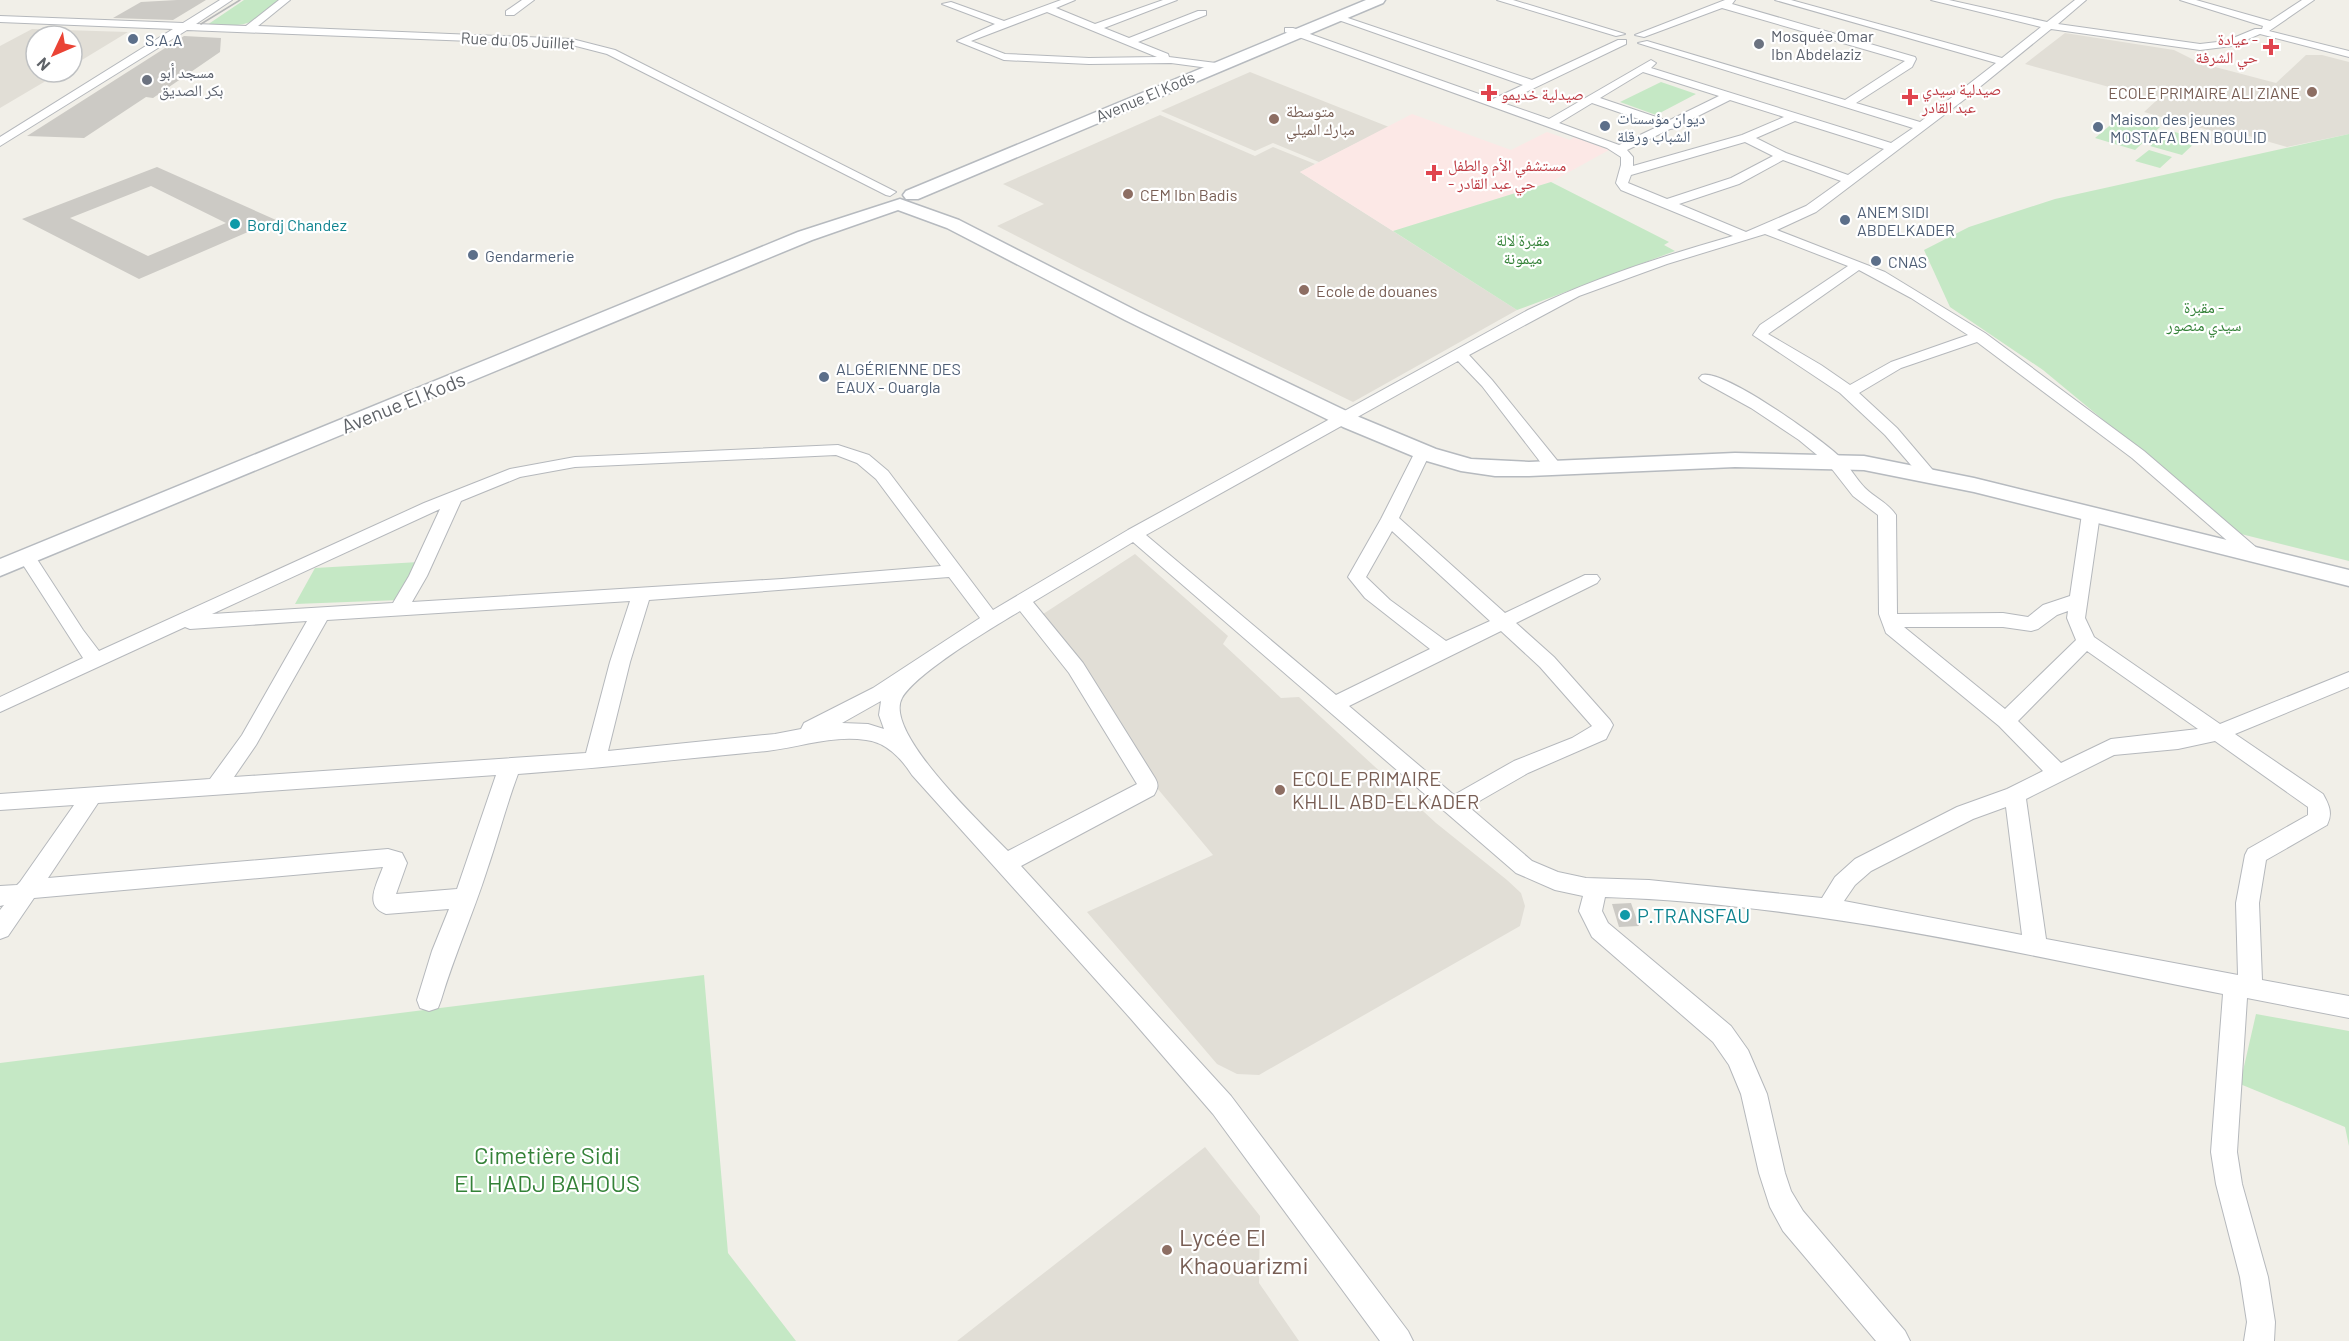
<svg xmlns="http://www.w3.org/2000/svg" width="2349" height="1341" font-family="Barlow,'Noto Naskh Arabic',sans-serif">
<rect width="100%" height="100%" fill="#f1efe8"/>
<path fill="#e1ded6" d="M32,29L128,32L72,66V36H36V72H61L0,108V46Z
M2065,33L2174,50L2200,63L2276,83L2306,55H2322L2349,62V134L2287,147L2231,131L2226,135L2144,112L2157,100L2025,64Z
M1250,72L1389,127L1319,162L1273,143L1255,151L1161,111Z
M1160,115L1255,156L1273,147L1315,164L1300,172L1517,310L1353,402L1081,269L997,226L1044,204L1003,184Z
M1135,554L1228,636L1223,644L1281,698L1299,697L1436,823L1507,880L1521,893L1525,906L1520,926L1259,1075L1237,1074L1217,1064L1087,912L1213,855L1132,758L1037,618Z
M1205,1147L1260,1216L1259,1283L1299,1341H957Z"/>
<path fill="#fce8e6" d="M1412,114L1511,150L1547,132L1570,140L1574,137L1609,150L1551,182L1393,231L1300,172Z"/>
<path fill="#c5e8c5" d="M244,0H281C248,27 249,26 207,25Z
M1661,82L1696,94L1656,115L1620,102Z
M2121,116L2160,127L2135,150L2095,138Z
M2168,130L2199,139L2182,155L2150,146Z
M2349,134V561L2241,534L2043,370L1950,307L1924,250L1969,227L2055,199Z
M2149,150L2172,157L2160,168L2135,161Z
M1551,182L1669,242L1664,245L1675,251L1517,310L1393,231Z
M419,562L400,600L295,604L315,568Z
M704,975L728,1253L796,1341H0V1063Z
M2256,1014L2349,1031V1146L2345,1127L2240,1084Z"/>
<path fill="#cccac5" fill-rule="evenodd" d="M177,0H206L173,20L113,18L141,2Z
M184,36L221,38L220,52L153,98L146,97L84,138L27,136Z
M157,167L276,220L139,279L22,219ZM151,186L226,223L148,256L70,218Z
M1631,903L1639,926L1619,927L1612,904Z"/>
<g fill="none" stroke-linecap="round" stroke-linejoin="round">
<defs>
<path id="minor" d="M220,0H232L196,24L246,26L279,0H290L258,26L572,39L615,50L896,192L890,196L886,195L607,54L572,45L187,30L0,146V137L173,29L0,22V16L183,23Z
M522,0H534L514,15H506V11Z
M1061,0H1075L1056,8L1095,24L1163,0H1177L1104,28L1129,38L1198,11H1206V15L1138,42L1168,54L1169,57L1216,63L1221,66L1216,69L1171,63L1089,64L1004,60L957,41L995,24L942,4L951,2L1004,21ZM1047,12L1157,57L1089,58L1005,54L971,41Z
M1497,0H1513L1625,34L1616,36Z
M1725,0H1735L1732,4L1915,57L1916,59L1912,67L1856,103L1920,122L1996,63L1775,0H1791L2002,58L2041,27L1931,0H1949L2047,22L2075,0H2086L2058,24L2200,44L2226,41L2255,29H2262L2263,26L2180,0H2196L2270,21L2302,0H2314L2269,31L2349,51V57L2260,34L2232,46L2200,50L2051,29L1965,99L1816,212L1777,230L1885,272L1985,333L2144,451L2258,549L2261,553L2258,557H2246L2132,458L1977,342L1901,368L1859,393L1897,428L1937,475L1935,479H1923L1885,435L1840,393L1753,335L1760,325L1848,266L1765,234L1667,264L1579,296L1469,355L1492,380L1560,464L1562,468L1560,472H1548L1482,386L1458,361L1146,535L1336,695L1430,649L1365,598L1348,577L1381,519L1417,448L1423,446L1431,451L1399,518L1505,613L1585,575H1597L1600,579L1597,583L1516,623L1554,657L1610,720L1613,725L1606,739L1528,773L1469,807L1532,861L1558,872L1586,878L1649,880L1822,898L1835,877L1855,859L1957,807L2007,789L2043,771L1999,726L1886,633L1879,614L1878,515L1853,496L1828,464L1799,440L1751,408L1702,381L1699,378L1702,375C1724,369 1820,438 1839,456C1849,465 1855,478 1865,488C1875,498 1887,502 1896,515L1897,614L2003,613L2028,617L2043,605L2070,596L2082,514L2085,510H2097L2100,514L2085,618L2094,637L2220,724L2349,672V687L2235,734L2323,794C2329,805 2333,813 2327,825L2266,860L2259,903L2262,980L2349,996V1018L2247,998L2237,1152L2242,1184L2268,1277L2275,1322L2274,1341H2244L2247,1322L2240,1277L2216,1184L2211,1152L2223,994C2019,954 1814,904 1605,897L1602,911L1608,923L1731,1026L1748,1050L1767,1094L1785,1173L1791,1191L1803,1211L1905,1331L1910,1341H1876L1783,1231L1770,1207L1759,1173L1741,1094L1729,1065L1713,1042L1592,937L1579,911L1583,896L1555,890L1516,873L1133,542L1033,602L1083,663L1155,778C1159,785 1158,788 1154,795L1021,866L1231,1096L1408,1331L1413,1341H1380L1213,1114L1131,1019L912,775C902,759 886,742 866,740C832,735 801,747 767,751C684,759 601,768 518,774C506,806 498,838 487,870C473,914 454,956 441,1000L438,1008L429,1011L420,1008L417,1000L432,951L449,909L386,914C363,906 377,884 383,867L34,898L8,936L0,939V910L4,905L0,906V886L17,885L20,882L74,805L0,810V794L210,779L242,735L307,621L190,629L185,627L0,712V697L83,658L18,557L21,553H33L83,630L99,651L424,503L510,469L575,457L838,445L869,455L888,471L993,610L1128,530L1528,310C1594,278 1663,256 1733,236L1621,190L1616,183L1621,165V157L1607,148L1285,32V28H1293L1493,99L1523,85L1330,17L1339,15L1532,80L1618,40H1626V44L1503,103L1549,119L1651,60L1656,63L1651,68L1891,143L1913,128L1638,43L1647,41L1845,100L1905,61L1722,8L1644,37L1635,35ZM1643,72L1719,96L1668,121L1600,98ZM1730,100L1784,117L1742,135L1633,166V157L1627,150L1670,129L1676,128L1678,126ZM1592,103L1659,126L1619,145L1559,123ZM1795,121L1884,149L1848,175L1786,153L1756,138ZM1745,142L1773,156L1731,178L1667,199L1628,183L1631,175ZM1783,160L1841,181L1806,206L1746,232L1679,204L1739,184ZM1859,270L1911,298L1968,335L1891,362L1850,385L1821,365L1768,334ZM836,455L857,463L876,479L941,566L782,579L412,602L427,576L461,501L520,477L575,467ZM440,509L409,576L393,603L212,614ZM1392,531L1490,621L1446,641L1390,600L1366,577ZM949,577L980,618L873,688L804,723L801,729L775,734L608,751L630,662L649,600ZM630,601L610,662L586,753L234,777L256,745L327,620ZM1020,611L1069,673L1137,784L1008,851C984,826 883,732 902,698C917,672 992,628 1020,611ZM2068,611L2067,618L2076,640L2005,709L1904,627H2003L2031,631L2038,629L2057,615ZM1501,631L1540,667L1592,726L1572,738L1514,761L1454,795L1349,706ZM2087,651L2198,729L2111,739L2061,763L2018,721ZM881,701L879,715L884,729L868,724L842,723ZM2215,741L2308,807V815L2248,849L2245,855L2236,903L2238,975L2046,939L2026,799L2114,755L2178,749ZM496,775L457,889L396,894L407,863L402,853L388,849L48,878L98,803ZM2006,807L2022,935L1844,901L1855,885L1871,871L1973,819Z"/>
<path id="secondary" d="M1366,0H1385L1383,3L918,199H906L903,195L906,191Z
M900,199L959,220L1139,312L1359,417L1436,449L1471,459L1529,462L1735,453L1864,456L1974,478L2349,570V586L1974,492L1864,470L1735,467L1529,476H1495L1461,471L1420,459L1343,427L1125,320L947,228L898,210L812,240L0,576V559L798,232Z"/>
</defs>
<use href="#minor" stroke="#b5b8bc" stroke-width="2"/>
<use href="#secondary" stroke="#b6babf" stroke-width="3"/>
<use href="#minor" fill="#fff" fill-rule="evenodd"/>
<use href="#secondary" fill="#fff" fill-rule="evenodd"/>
<path stroke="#b6b7b8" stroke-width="1.5" d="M201,24L240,0"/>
</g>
<g fill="#5c6f8a" stroke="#fff" stroke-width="2">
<circle cx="133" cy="39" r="6"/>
<circle cx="1605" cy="126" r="6"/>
<circle cx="2098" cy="127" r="6"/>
<circle cx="1845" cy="220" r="6"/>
<circle cx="473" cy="255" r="6"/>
<circle cx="1876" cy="261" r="6"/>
<circle cx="824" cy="377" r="6"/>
</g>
<g fill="#6b7280" stroke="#fff" stroke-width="2">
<circle cx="1759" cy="44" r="6"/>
<circle cx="147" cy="80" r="6"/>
</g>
<g fill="#e0444e" stroke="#fff" stroke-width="2">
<path d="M2268 38h6v6h6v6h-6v6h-6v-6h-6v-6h6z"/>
<path d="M1486 84h6v6h6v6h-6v6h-6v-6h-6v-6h6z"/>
<path d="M1907 88h6v6h6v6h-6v6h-6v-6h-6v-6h6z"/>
<path d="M1431 164h6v6h6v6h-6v6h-6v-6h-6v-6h6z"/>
</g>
<g fill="#8d6e63" stroke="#fff" stroke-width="2">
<circle cx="2312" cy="92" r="6"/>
<circle cx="1274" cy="119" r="6"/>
<circle cx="1128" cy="194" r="6"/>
<circle cx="1304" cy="290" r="6"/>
<circle cx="1280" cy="790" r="6"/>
<circle cx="1167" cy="1250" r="6"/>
</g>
<g fill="#0f9aa8" stroke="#fff" stroke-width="2">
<circle cx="235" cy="224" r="6"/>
<circle cx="1625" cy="915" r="6"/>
</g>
<g text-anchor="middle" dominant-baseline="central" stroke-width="4.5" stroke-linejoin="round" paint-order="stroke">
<g font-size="16" fill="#5b616d" stroke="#fff" text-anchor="start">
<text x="1771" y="35">Mosquée Omar<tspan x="1771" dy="18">Ibn Abdelaziz</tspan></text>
<text x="159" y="71">مسجد أبو<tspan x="159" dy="18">بكر الصديق</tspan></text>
</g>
<g font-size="16" fill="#be3a42" stroke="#fff" text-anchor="start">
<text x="2258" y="38" text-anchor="end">عيادة -<tspan x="2258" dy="18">حي الشرفة</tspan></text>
<text x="1922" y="88">صيدلية سيدي<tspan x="1922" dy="18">عبد القادر</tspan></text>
<text x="1501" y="93">صيدلية خديمو</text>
<text x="1448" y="164">مستشفي الأم والطفل<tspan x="1448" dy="18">- حي عبد القادر</tspan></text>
</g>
<g font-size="16" fill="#4e5e75" stroke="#fff" text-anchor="start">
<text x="145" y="39">S.A.A</text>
<text x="1617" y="117">ديوان مؤسسات<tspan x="1617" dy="18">الشباب ورقلة</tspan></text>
<text x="2110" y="118">Maison des jeunes<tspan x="2110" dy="18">MOSTAFA BEN BOULID</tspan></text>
<text x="1857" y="211">ANEM SIDI<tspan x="1857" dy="18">ABDELKADER</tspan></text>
<text x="485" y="255">Gendarmerie</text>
<text x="1888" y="261">CNAS</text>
<text x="836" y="368">ALGÉRIENNE DES<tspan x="836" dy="18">EAUX - Ouargla</tspan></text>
</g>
<g font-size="16" fill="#5f6368" stroke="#fff">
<text transform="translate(518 40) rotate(3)">Rue du 05 Juillet</text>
<text transform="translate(1145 96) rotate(-23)">Avenue El Kods</text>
</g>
<g font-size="16" fill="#785e54" stroke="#fff" text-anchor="start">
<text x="2300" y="92" text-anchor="end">ECOLE PRIMAIRE ALI ZIANE</text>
<text x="1286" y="110">متوسطة<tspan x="1286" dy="18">مبارك الميلي</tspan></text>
<text x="1140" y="194">CEM Ibn Badis</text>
<text x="1316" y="290">Ecole de douanes</text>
</g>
<g font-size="16" fill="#0d838f" stroke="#fff" text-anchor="start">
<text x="247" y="224">Bordj Chandez</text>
</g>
<g font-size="16" fill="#348238" stroke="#fff">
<text x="1523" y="239">مقبرة لالة<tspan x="1523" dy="18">ميمونة</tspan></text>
<text x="2204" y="306">مقبرة -<tspan x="2204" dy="18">سيدي منصور</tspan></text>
</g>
<g font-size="20" fill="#5f6368" stroke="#fff">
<text transform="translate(403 402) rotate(-22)">Avenue El Kods</text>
</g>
<g font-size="20" fill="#785e54" stroke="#fff" text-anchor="start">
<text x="1292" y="778">ECOLE PRIMAIRE<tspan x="1292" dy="23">KHLIL ABD-ELKADER</tspan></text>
</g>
<g font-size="20" fill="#0d838f" stroke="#fff" text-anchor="start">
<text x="1637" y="915">P.TRANSFAU</text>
</g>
<g font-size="24" fill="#348238" stroke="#fff">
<text x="547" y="1154">Cimetière Sidi<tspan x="547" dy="28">EL HADJ BAHOUS</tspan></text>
</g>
<g font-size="24" fill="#785e54" stroke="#fff" text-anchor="start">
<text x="1179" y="1236">Lycée El<tspan x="1179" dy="28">Khaouarizmi</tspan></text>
</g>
</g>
<g transform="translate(54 54) rotate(226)"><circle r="28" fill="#ffffff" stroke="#bfc1c3" stroke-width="1.5"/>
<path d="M0-4.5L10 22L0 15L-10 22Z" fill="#ea4335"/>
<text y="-9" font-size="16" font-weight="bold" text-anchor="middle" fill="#5f6368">N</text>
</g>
</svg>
